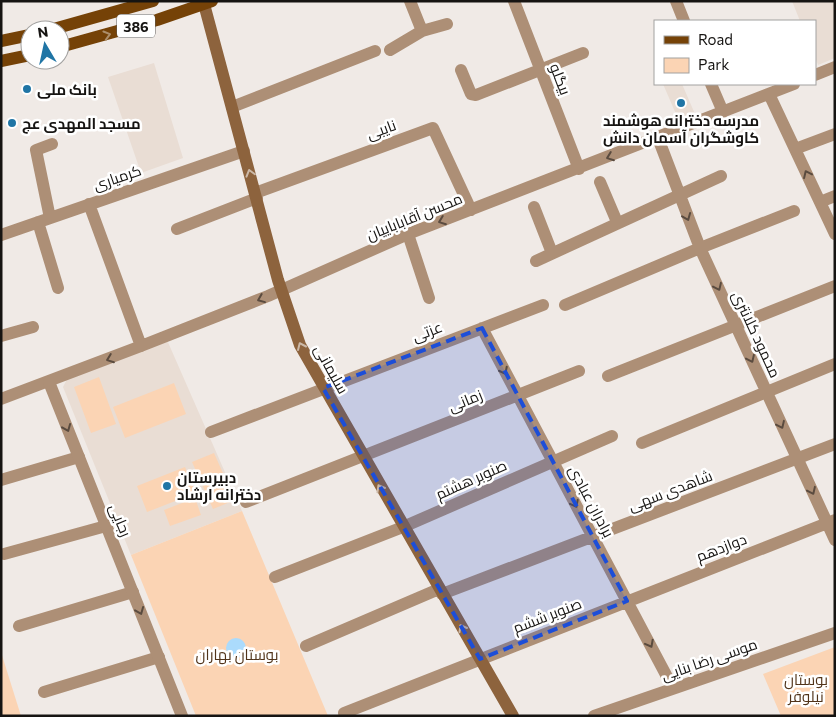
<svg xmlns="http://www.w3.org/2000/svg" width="836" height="717" font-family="Commissioner,Cairo,sans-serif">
<rect width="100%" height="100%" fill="#f0eae6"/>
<path fill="#e9ddd4" d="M792,1H835V58L818,65L815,57V21H800Z
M154,63L183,158L141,173L108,77Z
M663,84H682L695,114L679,121Z
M167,340L242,511L131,555L63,387L68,377Z"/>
<path fill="#fbd4b4" d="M99,377L116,424L91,433L74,387Z
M174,383L186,414L125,438L113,407Z
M214,453L235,500L213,509L192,462Z
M185,467L196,493L147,512L137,486Z
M195,498L201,515L170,526L164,510Z
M242,511L328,716H196L131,555Z
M835,647V716H781L763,674Z
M1,652L21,716H1Z"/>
<path fill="#abdbfc" d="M226 648a10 10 0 1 1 20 0a10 10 0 1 1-20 0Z"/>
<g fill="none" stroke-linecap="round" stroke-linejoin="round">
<path stroke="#ad8f76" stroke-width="12" d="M410,1L422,31
M514,1L579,169
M676,1L684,21
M390,50L422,31L447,24
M461,70L471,94L476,95L583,53
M815,75L835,67
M711,84L723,112
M769,94L835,234
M232,107L375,51
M658,138L700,248L835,540
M795,149L835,134
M600,182L617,222
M255,193L433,128L471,210
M820,202L835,196
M89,204L141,346
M534,207L552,253
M50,218L36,150L52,144
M38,222L58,288
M177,229L257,198
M408,234L429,298
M1,235L244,151
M536,261L721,176
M565,305L700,248L794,211
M482,328L673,688
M1,336L33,327
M608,376L835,286
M1,399L141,346L268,296L408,234L794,84
M211,432L543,305
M642,443L835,364
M1,480L79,457
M246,502L579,371
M4,554L106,526
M275,577L403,527L612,436
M442,594L835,444
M19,626L133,592
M306,646L439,589
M44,692L159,657
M344,713L835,520
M594,716L835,633"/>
<path stroke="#ad8f76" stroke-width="12" d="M49,382L182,716"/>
<path stroke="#8d633d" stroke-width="12" d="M204,4L278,280L300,345L513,716"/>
<path stroke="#754207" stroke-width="12" d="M50,30L153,1
M1,41L30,35
M60,47L157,20L212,1
M1,61L30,55"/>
</g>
<defs><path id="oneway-chevron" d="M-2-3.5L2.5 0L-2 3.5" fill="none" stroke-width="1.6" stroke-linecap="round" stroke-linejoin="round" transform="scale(1.25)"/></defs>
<use stroke="#ac8e6a" href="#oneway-chevron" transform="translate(107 35) rotate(-16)"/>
<g stroke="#5a4b3f">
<use href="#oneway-chevron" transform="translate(610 157) rotate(159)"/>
<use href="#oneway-chevron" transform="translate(807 174) rotate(-115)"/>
<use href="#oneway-chevron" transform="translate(687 217) rotate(68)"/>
<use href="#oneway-chevron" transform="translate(442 221) rotate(159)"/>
<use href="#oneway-chevron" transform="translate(718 287) rotate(65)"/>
<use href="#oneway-chevron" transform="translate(261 299) rotate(158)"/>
<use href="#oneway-chevron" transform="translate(110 359) rotate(159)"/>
<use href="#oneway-chevron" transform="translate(751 359) rotate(65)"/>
<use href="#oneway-chevron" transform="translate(504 371) rotate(63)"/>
<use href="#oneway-chevron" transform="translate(781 425) rotate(65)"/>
<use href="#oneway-chevron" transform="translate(67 428) rotate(68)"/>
<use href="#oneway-chevron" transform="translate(812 491) rotate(65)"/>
<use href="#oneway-chevron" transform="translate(575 504) rotate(62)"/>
<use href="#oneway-chevron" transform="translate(140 611) rotate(68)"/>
<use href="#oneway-chevron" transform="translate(650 644) rotate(62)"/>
</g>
<g stroke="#ccb9a8">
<use href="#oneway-chevron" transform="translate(250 173) rotate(-106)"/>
<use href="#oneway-chevron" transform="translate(301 346) rotate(-114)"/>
<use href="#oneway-chevron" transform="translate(380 488) rotate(-120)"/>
<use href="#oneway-chevron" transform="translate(462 628) rotate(-120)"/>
</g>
<path fill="#1d4ed8" fill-opacity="0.2" stroke="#1d4ed8" stroke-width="4" stroke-dasharray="10 6" stroke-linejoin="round" d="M482,328L627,601L480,659L323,388Z"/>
<g fill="#2075a5" stroke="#fff" stroke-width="2">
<circle cx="27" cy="89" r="5"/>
<circle cx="681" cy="103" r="5"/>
<circle cx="12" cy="123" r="5"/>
<circle cx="167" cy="486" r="5"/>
</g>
<g text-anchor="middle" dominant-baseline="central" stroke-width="5" stroke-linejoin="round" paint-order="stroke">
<rect fill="#fff" stroke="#5c5a59" stroke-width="1" x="117" y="14.5" width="38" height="23" rx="4"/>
<g font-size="14" font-weight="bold" fill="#161412">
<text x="136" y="26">386</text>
</g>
<g font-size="15" fill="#161412" stroke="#fff">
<text transform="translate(561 79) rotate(69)">بیگلو</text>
<text transform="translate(381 129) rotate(-20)">نایبی</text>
<text transform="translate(117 177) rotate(-19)">کرمیاری</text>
<text transform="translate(414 216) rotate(-22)">محسن آقاباباییان</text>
<text transform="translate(427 331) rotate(-21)">عزتی</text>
<text transform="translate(757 334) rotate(65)">محمود کلانتری</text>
<text transform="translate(332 369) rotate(61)">سلیمانی</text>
<text transform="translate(465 400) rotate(-22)">زمانی</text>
<text transform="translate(471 479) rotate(-24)">صنوبر هشتم</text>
<text transform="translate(670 490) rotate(-21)">شاهدی سهی</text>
<text transform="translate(592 501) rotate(62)">برادران عبادی</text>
<text transform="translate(121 520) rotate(68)">رجایی</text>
<text transform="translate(721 547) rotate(-21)">دوازدهم</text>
<text transform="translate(547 615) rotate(-21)">صنوبر ششم</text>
<text transform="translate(709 659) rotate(-19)">موسی رضا بنایی</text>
</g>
<g font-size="15" font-weight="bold" fill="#161412" stroke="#fff" text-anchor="start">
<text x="37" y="89">بانک ملی</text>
<text x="681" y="120" text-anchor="middle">مدرسه دخترانه هوشمند<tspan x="681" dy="17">کاوشگران آسمان دانش</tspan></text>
<text x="22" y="123">مسجد المهدی عج</text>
<text x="177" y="477">دبیرستان<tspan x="177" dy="17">دخترانه ارشاد</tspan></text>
</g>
<g font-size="15" fill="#51341a" stroke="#fff">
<text x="237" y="654">بوستان بهاران</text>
<text x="806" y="679">بوستان<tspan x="806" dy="17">نیلوفر</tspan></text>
</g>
</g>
<rect width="836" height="717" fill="none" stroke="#161412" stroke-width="5"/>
<rect x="654" y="20" width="162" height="65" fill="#ffffff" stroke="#a2a1a0"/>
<rect x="664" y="36" width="25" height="8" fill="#754207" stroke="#a2a1a0"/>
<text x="698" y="45" font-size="15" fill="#161412">Road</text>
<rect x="664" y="58" width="25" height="15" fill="#fbd4b4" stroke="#a2a1a0"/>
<text x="698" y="70" font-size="15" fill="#161412">Park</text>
<g transform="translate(45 45) rotate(351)"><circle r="24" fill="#ffffff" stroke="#a2a1a0"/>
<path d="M0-4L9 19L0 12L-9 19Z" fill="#2075a5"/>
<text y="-8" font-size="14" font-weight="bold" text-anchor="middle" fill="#161412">N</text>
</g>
</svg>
